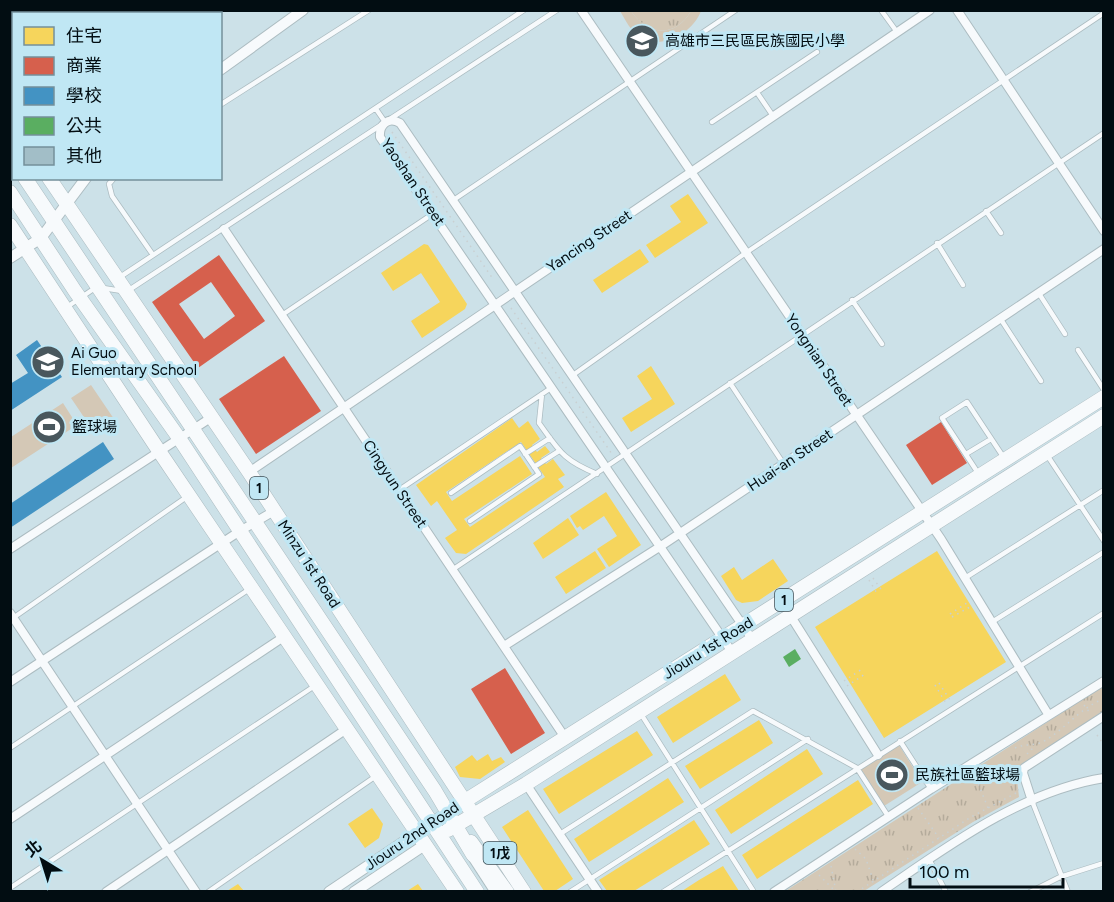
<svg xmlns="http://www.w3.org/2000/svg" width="1114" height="902" font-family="Figtree,'Noto Sans TC',sans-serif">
<defs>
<pattern id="grass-tufts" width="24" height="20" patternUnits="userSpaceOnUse" patternTransform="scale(1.5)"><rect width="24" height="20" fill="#d4c8b6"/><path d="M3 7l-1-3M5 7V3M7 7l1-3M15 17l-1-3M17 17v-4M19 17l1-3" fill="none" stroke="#b4ab9b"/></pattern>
</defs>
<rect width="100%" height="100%" fill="#cce1e8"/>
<path fill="url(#grass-tufts)" d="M77,11L79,13L14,14L13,91L10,86L11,11Z
M631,11H691C675,39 647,35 631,11Z
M1103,686V715L1022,768L1017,779L1019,797L973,822L864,891L784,892Z"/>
<path fill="#d4c8b6" d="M620,11H631C647,35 675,39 691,11H701C693,33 661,51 640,37C631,32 625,19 620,11Z
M91,385L114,419L94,432L71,398Z
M63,403L77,425L11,468V437Z
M899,745L922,782L884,806L861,769Z"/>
<path fill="#f6d55c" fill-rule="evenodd" d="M688,194L708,223L655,258L646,245L681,222L670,206Z
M424,244L428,245L467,304L465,309L422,338L411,321L440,302L421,273L393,291L381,273Z
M640,249L649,262L602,293L593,280Z
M651,366L675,404L631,432L622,418L652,399L637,376Z
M512,418L519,428L528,421L540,439L532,445L537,452L545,446L550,452L541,458L546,464L553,459L565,475L558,479L564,487L466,554L456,553L445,538L457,530L437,501L431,506L416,485ZM521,442L545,477L470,527L464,519L532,474L520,456L452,501L446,492Z
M606,492L641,545L609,567L597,549L617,536L604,516L583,530L580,526L577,528L570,516Z
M568,518L579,535L543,559L533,543Z
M595,551L606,568L566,594L555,577Z
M937,551L1006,662L884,738L815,627Z
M773,559L788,581L758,601L742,603L736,600L721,576L734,567L742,580Z
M725,674L741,700L673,743L657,717Z
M759,720L773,743L700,789L685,766Z
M637,731L653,755L559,814L543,789Z
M807,749L823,774L731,834L715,810Z
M488,754L492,761L501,757L505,762L480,779L460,777L455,767L472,755L477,761Z
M668,778L684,802L589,862L574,839Z
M858,780L873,804L757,879L742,855Z
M372,808L383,824L379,838L365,848L348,824Z
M528,810L573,879L555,891H544L502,827Z
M694,820L710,844L634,891H607L599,880Z
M723,866L739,891H682L699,880Z
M238,884L244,891H227Z
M418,884L423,891H407Z"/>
<path fill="#d6604d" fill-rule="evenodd" d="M219,255L265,321L198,368L152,302ZM211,282L235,316L204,339L179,304Z
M284,356L321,411L256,454L219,399Z
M941,422L967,463L932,485L906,445Z
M505,668L545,733L511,754L471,689Z"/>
<path fill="#4393c3" d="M37,340L62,377L10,411V384L28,373L16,355Z
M103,442L114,459L10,528V504Z"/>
<path fill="#5aae61" d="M795,649L801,659L789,667L783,657Z"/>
<path fill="#a2bec7" d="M138,10H204V14H150Z"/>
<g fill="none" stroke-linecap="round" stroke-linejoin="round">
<defs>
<path id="service" d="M881,10L897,32
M758,94L773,116
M220,105L369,10
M376,109L385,122
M390,119L557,10
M712,122L817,52
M114,178L109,184L112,196L153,255
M452,201L736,10
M986,211L1001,233
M937,243L963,285
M120,277L524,10
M103,288L122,291
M129,290L381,125
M1038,292L1065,334
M852,300L882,344
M67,307L95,288
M282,315L434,213
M1000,318L1041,381
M1078,350L1104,390
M573,375L747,252L1104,13
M730,383L783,463
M542,394L539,423C560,452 563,460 597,474
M525,454L550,438
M966,454L991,439
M1047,455L1104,541
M534,467L559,451
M978,473L942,418L967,402L1004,458
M399,490L551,388
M451,493L520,446L539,474L470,521
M452,570L1104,133
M965,578L1104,490
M13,618L188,496
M992,622L1104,552
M641,714L754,892
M900,741L931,789
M10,748L251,588
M1032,801L1068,892
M560,834L753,711L857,768L888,816
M929,859L946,892
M10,888L316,685
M208,892L376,776
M570,892L808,739
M663,892L1104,613
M1030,892L1060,877L1104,863"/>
<path id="minor" d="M581,10L941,539L1048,714
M957,10L1104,231
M224,229L566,739
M249,472L930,10
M10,549L212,417
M10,613L196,892
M790,615L878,755
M504,646L661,546L1104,249
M732,652L380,137C379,125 388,116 400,123L752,639
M10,682L240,531L274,511
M526,784L598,892
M1032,801L1023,773L1024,768L1104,716
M10,819L285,636
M106,892L348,728
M774,892L931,789L1104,681
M881,892C948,846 1022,791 1104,778"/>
<path id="tertiary" d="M220,70L303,10
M10,258L41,238L86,178
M329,892L448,812
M354,892L426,844"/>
<path id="secondary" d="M473,855L497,892"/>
<path id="primary" d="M10,120L14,125
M10,156L14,161
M25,178L435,791L473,855
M49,178L249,472L524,892
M10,192L75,291L179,438L477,892
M10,225L159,451L457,892
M457,806L1104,397
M448,830L526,784L1104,416
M471,842L507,892"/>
</defs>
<use href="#service" stroke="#acbcc1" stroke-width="6"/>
<use href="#minor" stroke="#acbcc1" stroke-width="10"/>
<use href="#tertiary" stroke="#acbcc1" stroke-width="12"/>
<use href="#secondary" stroke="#acbcc1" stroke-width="14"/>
<use href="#primary" stroke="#acbcc1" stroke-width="15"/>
<path stroke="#c9d0d2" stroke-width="1.5" stroke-dasharray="1.5 4.5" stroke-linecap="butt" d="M34,10L35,14
M10,48L14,53
M10,76L14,80
M392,132L493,279
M511,308L612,454
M873,578L883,592
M869,580L878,595
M950,614L967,603
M952,617L970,607
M844,681L862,669
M939,683L950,700
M935,685L947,705
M847,686L865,674
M1084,705L1090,713
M1097,735L1104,745
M1015,748C1025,743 1035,747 1046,740C1066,728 1081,707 1104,699
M1027,754L1035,746
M974,773L988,808
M918,808L939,838
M855,849L866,859L873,880
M831,866L836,892
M819,875L835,891
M857,892L971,817L1018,792V789"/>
<use href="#service" stroke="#f7fafc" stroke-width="4.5"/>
<use href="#minor" stroke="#f7fafc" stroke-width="8"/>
<use href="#tertiary" stroke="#f7fafc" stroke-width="10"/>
<use href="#secondary" stroke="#f7fafc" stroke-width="12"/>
<use href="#primary" stroke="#f7fafc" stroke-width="14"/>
</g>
<defs>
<symbol id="school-disc" viewBox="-11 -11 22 22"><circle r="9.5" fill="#49575d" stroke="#c0e7f4"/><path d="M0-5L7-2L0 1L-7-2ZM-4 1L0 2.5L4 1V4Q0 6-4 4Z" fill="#fff"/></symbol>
<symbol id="stadium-disc" viewBox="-11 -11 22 22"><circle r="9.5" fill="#49575d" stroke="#c0e7f4"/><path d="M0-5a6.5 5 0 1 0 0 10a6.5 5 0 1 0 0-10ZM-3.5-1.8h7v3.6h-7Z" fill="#fff"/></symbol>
</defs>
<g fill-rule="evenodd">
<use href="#school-disc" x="623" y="22" width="38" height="38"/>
<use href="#school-disc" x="29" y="343" width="38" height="38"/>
<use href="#stadium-disc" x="30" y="408" width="38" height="38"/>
<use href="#stadium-disc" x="873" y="756" width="38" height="38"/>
</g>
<g text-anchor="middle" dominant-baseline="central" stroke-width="6" stroke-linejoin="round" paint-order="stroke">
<g fill="#c0e7f4" stroke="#3b4e56" stroke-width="1.5">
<rect x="250" y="477" width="18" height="22" rx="4.5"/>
<rect x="775" y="589" width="18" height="22" rx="4.5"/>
<rect x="483.5" y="842" width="33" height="22" rx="4.5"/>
</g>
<g font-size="14" font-weight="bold" fill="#020d12">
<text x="259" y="488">1</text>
<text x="784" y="600">1</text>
<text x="500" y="853">1戊</text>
</g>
<g font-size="15" fill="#020d12" stroke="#c0e7f4" text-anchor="start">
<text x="665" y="41">高雄市三民區民族國民小學</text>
<text x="71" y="353">Ai Guo<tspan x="71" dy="17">Elementary School</tspan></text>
<text x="72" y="427">籃球場</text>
<text x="915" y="775">民族社區籃球場</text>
</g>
<g font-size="15" fill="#020d12" stroke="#c0e7f4">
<text transform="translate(413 182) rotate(56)">Yaoshan Street</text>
<text transform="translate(589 241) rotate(-34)">Yancing Street</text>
<text transform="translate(819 360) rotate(56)">Yongnian Street</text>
<text transform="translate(790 460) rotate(-34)">Huai-an Street</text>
<text transform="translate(395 484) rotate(56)">Cingyun Street</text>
<text transform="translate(309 564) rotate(57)">Minzu 1st Road</text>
<text transform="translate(708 648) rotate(-32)">Jiouru 1st Road</text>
<text transform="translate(412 836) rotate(-34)">Jiouru 2nd Road</text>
</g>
</g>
<rect width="1114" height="902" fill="none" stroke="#020d12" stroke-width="24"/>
<rect x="12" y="12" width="210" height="168" fill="#c0e7f4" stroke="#74909a" stroke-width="1.5"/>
<rect x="24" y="27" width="30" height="18" fill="#f6d55c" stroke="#74909a" stroke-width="1.5"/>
<text x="66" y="42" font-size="18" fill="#020d12">住宅</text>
<rect x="24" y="57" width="30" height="18" fill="#d6604d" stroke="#74909a" stroke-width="1.5"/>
<text x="66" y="72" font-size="18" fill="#020d12">商業</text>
<rect x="24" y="87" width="30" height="18" fill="#4393c3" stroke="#74909a" stroke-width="1.5"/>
<text x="66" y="102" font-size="18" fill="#020d12">學校</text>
<rect x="24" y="117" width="30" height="18" fill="#5aae61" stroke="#74909a" stroke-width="1.5"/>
<text x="66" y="132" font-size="18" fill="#020d12">公共</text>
<rect x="24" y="147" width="30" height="18" fill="#a2bec7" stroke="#74909a" stroke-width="1.5"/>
<text x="66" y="162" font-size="18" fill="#020d12">其他</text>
<g transform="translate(42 860) rotate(322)" stroke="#c0e7f4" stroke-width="4.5" paint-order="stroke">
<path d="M0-4.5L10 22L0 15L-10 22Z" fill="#020d12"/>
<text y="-9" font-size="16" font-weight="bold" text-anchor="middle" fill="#020d12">北</text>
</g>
<path d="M910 878v9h153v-9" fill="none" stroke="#020d12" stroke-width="3"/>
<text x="919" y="878" font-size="18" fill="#020d12" stroke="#c0e7f4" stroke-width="4.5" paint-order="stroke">100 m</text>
</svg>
